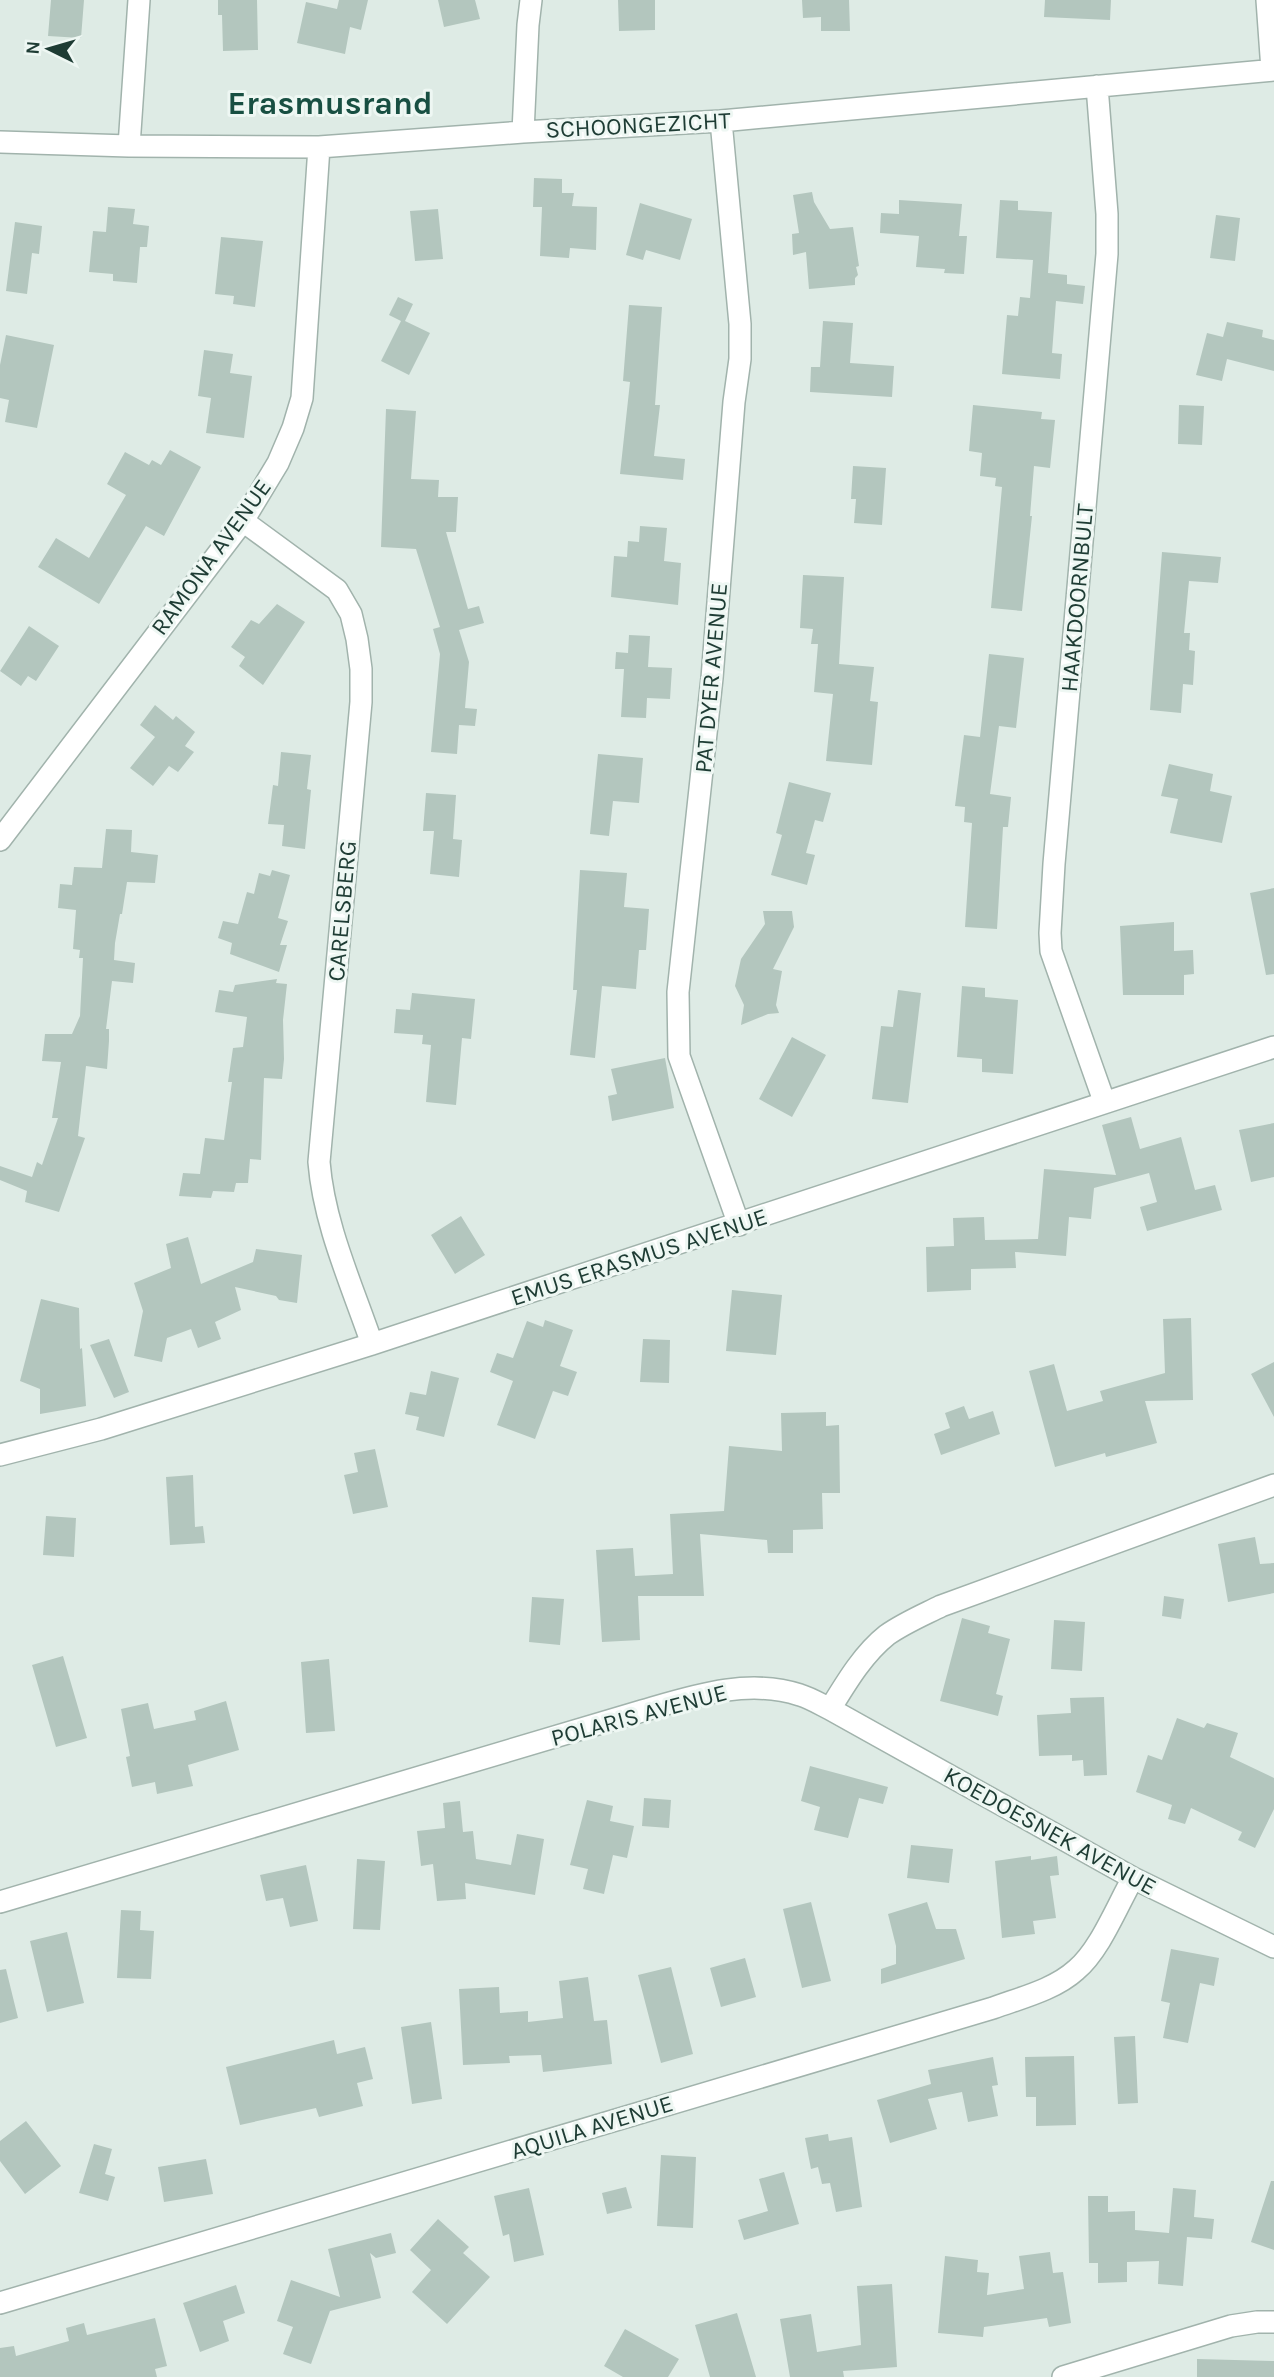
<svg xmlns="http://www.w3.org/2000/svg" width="1274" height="2377" font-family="Karla,sans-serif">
<rect width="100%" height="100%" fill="#deebe5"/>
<path fill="#b3c6be" d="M51,0H84L81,38L48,36Z
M218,0H257L258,50L223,51L222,15H218Z
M339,0H368L361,30L350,27L345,54L297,43L306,2L337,9Z
M438,0H475L480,19L444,27Z
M618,0H655V30L619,31Z
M802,0H849L850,31H821V17L803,18Z
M1045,0H1111L1110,20L1044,17Z
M534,178L562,179V193H574L572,206L597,207L596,250L570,248L569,258L540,256L542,207H533Z
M812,192L814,202L830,229L853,227L859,266L856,267L858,275L855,278V285L809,289L806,252L793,255L792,234L799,233L793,195Z
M899,200L962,204L959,236H967L964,274L944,273L945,269L916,267L919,236L880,233L881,213L899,214Z
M1000,200L1018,201V210L1052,212L1048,273L1067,275V284L1085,286L1083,304L1056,301L1052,353L1062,354L1060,379L1002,374L1007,315L1018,316L1020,297L1030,298L1033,260L996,258Z
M640,203L692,219L680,260L646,250L643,260L626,255Z
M108,207L135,209L133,224L149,226L147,247H140L137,283L113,281V274L89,272L93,231L106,232Z
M438,209L443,259L415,261L410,211Z
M1216,215L1240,218L1235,261L1210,258Z
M15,222L42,226L39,254L32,253L27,294L6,291Z
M221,237L263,241L255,307L233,304L234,296L215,294Z
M398,297L413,304L405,321L430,333L409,375L381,361L401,321L389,315Z
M629,305L662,307L655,405H660L654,456L685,459L683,480L620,474L630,382L623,381Z
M823,321L853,323L850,363L894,366L892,397L810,392L811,367H820Z
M1227,322L1263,330L1262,337L1274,340V371L1227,359L1222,381L1196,375L1207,333L1223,337Z
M6,335L54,345L37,428L5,422L9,400L0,398V365Z
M204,350L233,354L230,373L252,376L244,438L206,433L211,398L198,396Z
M973,405L1042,412L1041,419L1055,420L1050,468L1034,466L1030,516H1032L1022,611L991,608L1002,487L995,486L996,478L980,476L982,453L969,451Z
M1179,405L1204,406L1202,445L1178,444Z
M386,409L416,411L411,479L439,480L438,497H458L456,532H446L468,609L479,606L484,623L459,630L469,662L465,708L477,709L475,726L459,725L457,754L431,752L440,654L433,629L440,627L416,549L381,547Z
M170,450L201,467L164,536L146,526L99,604L38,567L56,538L89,558L126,495L107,484L125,452L149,465L152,460L161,465Z
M853,466L886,468L882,525L854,523L856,499H851Z
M640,526L667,528L664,561L681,563L678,605L611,597L614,556L627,557L628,541L639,542Z
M1162,552L1221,557L1218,583L1189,581L1184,633H1190L1189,650L1195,651L1193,685L1183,684L1181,713L1150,710Z
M803,575L844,577L839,664L874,667L870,701L878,702L872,765L826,761L833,694L814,692L818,644H811L813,629L800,628Z
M277,604L305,622L263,685L239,666L245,657L231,647L251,620L259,624Z
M29,626L59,646L36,681L28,676L21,686L0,671Z
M629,635L650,636L648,667L672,668L670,699L647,698L646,718L621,717L624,669H615L616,652L628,653Z
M989,654L1024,658L1016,728L999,726L990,794L1011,797L1008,827H1003L997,929L965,927L972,823L964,822L965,807L955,806L964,735L980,737Z
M155,705L173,720L176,716L195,732L185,746L194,752L178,772L169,766L153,786L130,768L155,737L140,725Z
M281,752L311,755L307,789L311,790L305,849L282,846L284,825L268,824L273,785L278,786Z
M598,754L643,758L639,803L613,801L609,836L590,834Z
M1169,764L1213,774L1210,791L1232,796L1222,843L1170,833L1178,799L1161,796Z
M789,782L831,793L823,822L815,820L806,853L815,855L807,885L771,875L782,835L776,833Z
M426,793L456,795L453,839L462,840L459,877L430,874L434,831H423Z
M106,829L132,830L131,852L158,855L155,883L127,882L122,914H120L115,943L114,960L135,963L133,983L112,981L106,1029H109V1041L107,1069L86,1066L78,1136L85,1138L59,1212L25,1202L27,1191L0,1180V1166L32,1177L37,1162L42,1165L58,1118H52L61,1062L42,1061L45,1034H72L80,1016L83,958H79L80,950L73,949L76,910L58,908L60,884L72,885L74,867L102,868Z
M272,870L290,875L278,918L288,921L280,945H287L279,972L230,954L232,943L218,938L223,921L238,924L247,892L254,894L259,873L270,876Z
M580,870L627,873L624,907L649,909L646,950H639L636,989L602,986L595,1058L570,1055L577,990H573Z
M1274,888V974L1266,975L1250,893Z
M763,911H792L794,927L773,969L782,971L776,1005L779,1013L768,1014L741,1025L744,1005L735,986L741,959L765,924Z
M1174,922V951L1193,950L1194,974L1184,975V995H1123L1120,926Z
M277,979L276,983L287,984L283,1020L284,1059L282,1079L264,1078L261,1160L250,1159L248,1183H236L234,1192L213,1191L211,1198L179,1196L183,1173L200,1174L205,1138L224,1140L232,1082H228L233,1048L243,1047L247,1017L215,1012L219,990L233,992L235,985Z
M962,986L985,988V997L1018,1000L1013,1074L982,1072V1059L957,1057Z
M898,990L921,993L908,1103L872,1099L881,1026L893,1027Z
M412,993L475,999L471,1039L462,1038L456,1105L426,1102L431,1045L422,1044L423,1035L394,1033L396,1009L410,1010Z
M792,1037L826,1055L792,1117L759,1099Z
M665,1058L674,1108L612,1121L608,1096L617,1094L611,1069Z
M1131,1117L1140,1149L1181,1137L1195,1190L1215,1185L1222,1210L1147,1231L1140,1207L1157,1202L1149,1173L1094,1188L1091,1219L1069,1217L1066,1256L1015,1252L1016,1268L971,1269V1290L927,1292L926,1247L954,1246L953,1218L984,1217L985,1240L1038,1239L1044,1169L1116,1175L1102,1125Z
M1274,1123V1177L1251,1182L1239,1130Z
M461,1216L485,1255L455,1274L431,1235Z
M188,1237L201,1284L253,1262L256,1249L302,1255L297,1303L279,1300L276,1296L235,1287L241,1310L215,1322L221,1339L198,1348L191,1329L167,1338L162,1362L134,1356L143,1311L134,1283L171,1268L166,1244Z
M732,1290L782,1295L776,1355L726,1351Z
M41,1299L79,1308L80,1349L82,1348L86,1406L40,1414V1389L20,1381Z
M1191,1318L1193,1400L1145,1401L1157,1443L1106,1457L1105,1453L1055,1467L1029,1371L1054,1364L1067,1411L1103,1401L1100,1391L1165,1373L1163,1319Z
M545,1320L573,1330L560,1366L577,1372L568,1396L553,1391L535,1439L497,1425L513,1381L490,1372L497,1353L513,1358L527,1321L543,1327Z
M109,1339L129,1392L114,1398L90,1345Z
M643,1339L670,1340L669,1383L640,1382Z
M1274,1362V1417L1251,1374Z
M431,1371L459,1378L444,1437L416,1430L419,1417L405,1414L410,1392L426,1395Z
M964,1406L969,1419L993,1411L1000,1434L941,1455L934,1434L950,1428L945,1413Z
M826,1412V1426L839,1425L840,1493H822L823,1529L793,1530V1553H768L767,1540L700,1534L704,1596H638L640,1640L602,1642L596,1550L633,1548L635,1576L673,1574L670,1514L724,1511L729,1446L782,1451L781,1413Z
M375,1449L388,1507L353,1514L344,1475L358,1472L354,1453Z
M193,1475L195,1527L203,1526L205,1543L170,1545L166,1477Z
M46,1516L76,1518L74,1557L43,1555Z
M1255,1537L1260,1564L1274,1563V1593L1228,1602L1218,1544Z
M1164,1596L1184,1599L1181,1619L1162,1616Z
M532,1597L564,1599L560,1645L529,1642Z
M962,1618L990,1626L988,1633L1010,1639L996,1694L1003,1696L998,1716L940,1701Z
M1054,1620L1085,1622L1082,1671L1051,1669Z
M63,1656L87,1738L56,1747L32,1665Z
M329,1659L335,1731L306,1733L301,1662Z
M1104,1697L1107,1775L1084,1776L1083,1760L1072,1761V1755L1039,1756L1037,1715L1071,1713L1070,1698Z
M226,1701L239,1750L188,1765L193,1786L157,1794L155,1782L132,1787L126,1757L130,1756L121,1709L148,1703L154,1729L196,1720L194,1711Z
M1177,1718L1204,1728L1207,1723L1238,1733L1230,1757L1274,1778V1809L1255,1848L1238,1840L1242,1832L1191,1808L1185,1824L1168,1819L1172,1805L1136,1792L1148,1755L1162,1760Z
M810,1766L888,1787L883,1804L859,1798L848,1838L814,1830L820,1807L801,1801Z
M644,1798L671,1800L669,1828L642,1826Z
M587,1800L613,1806L610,1821L634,1826L627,1858L613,1855L604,1894L583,1889L588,1869L570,1865Z
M460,1801L463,1832L473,1831L476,1859L511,1865L517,1834L544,1839L535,1895L465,1883L466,1899L437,1901L433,1864L421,1866L417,1831L445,1828L443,1803Z
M911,1845L953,1849L949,1883L907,1878Z
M1031,1856V1860L1057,1856L1059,1875L1050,1876L1056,1918L1033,1921L1035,1934L1002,1938L995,1861Z
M357,1859L385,1861L380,1930L353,1929Z
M306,1865L318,1921L290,1927L283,1898L266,1901L260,1875Z
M811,1902L831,1981L802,1988L783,1909Z
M927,1902L936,1929H956L965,1959L881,1984V1969L896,1964V1946L888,1914Z
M121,1910L141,1911L140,1930L154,1931L151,1979L117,1978Z
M67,1932L84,2003L47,2012L30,1941Z
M1171,1949L1219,1958L1214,1986L1200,1983L1188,2043L1163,2038L1170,2003L1161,2001Z
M745,1958L756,1997L721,2007L710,1968Z
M671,1967L693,2054L661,2063L638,1975Z
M6,1969L18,2018L0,2023V1970Z
M588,1977L594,2021L607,2020L612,2064L543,2072L541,2055L509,2056L510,2063L463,2065L459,1989L499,1987L500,2013L528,2011V2022L563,2018L559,1981Z
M431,2022L442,2099L412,2104L401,2027Z
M1135,2036L1138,2103L1118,2104L1114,2037Z
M334,2040L337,2054L365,2047L373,2079L357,2083L363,2106L319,2117L316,2108L240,2125L226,2067Z
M1074,2056L1076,2125L1036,2126V2097H1026L1025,2057Z
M993,2057L998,2085L992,2086L998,2116L968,2122L962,2092L928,2099L937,2129L890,2143L877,2100L931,2084L928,2070Z
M26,2121L61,2166L25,2194L0,2161V2141Z
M828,2134L829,2141L852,2137L862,2207L836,2212L830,2183L822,2184L818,2167L811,2169L805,2138Z
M94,2144L112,2149L105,2174L115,2177L108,2201L79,2193Z
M661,2155L696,2157L693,2228L657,2226Z
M206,2159L213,2194L164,2202L158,2167Z
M784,2172L799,2224L744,2240L738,2220L768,2211L759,2179Z
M1271,2181H1274V2250L1251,2242Z
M626,2187L632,2208L607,2214L602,2193Z
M529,2188L544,2255L514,2262L509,2234L503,2236L494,2196Z
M1173,2188L1196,2190L1194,2217L1214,2219L1212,2239L1187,2237L1183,2286L1158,2284L1159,2261L1127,2262V2282L1098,2283V2263H1089L1088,2196H1108V2212L1135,2211V2230L1169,2233Z
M438,2219L469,2247L463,2253L490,2277L447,2324L412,2292L431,2270L410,2250Z
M391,2233L396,2253L376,2258L370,2253L381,2298L330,2311L311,2364L283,2354L293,2327L277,2321L291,2280L340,2297L328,2249Z
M1050,2252L1053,2273L1063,2272L1071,2323L1049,2327L1047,2318L984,2327L983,2337L938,2333L945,2256L978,2260L977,2272L989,2273L987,2295L1024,2289L1019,2256Z
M892,2284L897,2367L843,2371L844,2377H790L780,2319L811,2314L817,2352L861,2345L857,2286Z
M236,2285L245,2313L223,2321L229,2341L200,2352L183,2303Z
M737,2313L756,2377H710L695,2325Z
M155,2318L167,2366L155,2369L157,2377H0V2348L14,2346L16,2356L69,2341L66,2328L84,2323L87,2335Z
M625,2329L679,2359L668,2377H623L604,2366Z
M1197,2359L1274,2361V2377H1197Z"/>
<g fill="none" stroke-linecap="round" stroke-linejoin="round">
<defs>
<path id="minor" d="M1267,0L1272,70
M1097,86L1107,214V254L1054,864L1050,933L1051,951L1104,1101
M721,121L740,324V359L734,402L712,678L678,992L679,1056L739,1225
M523,132L528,25L531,0
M0,142L129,146L319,147L523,132L721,121L1274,70
M129,146L139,0
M243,521L337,590L351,614L357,639L361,669V702L319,1162C324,1225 352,1285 372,1344
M0,840L243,521L278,463L293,428L302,398L319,147
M0,1455L101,1429L372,1344L1274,1047
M830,1709C846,1683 863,1654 887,1635C904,1623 923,1615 941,1606L1274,1485
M0,1902L635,1713C688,1698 745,1677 800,1695C810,1698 820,1704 830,1709L1133,1878L1274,1947
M0,2303L993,2008C1020,1998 1054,1990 1076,1970C1100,1950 1117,1906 1133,1878
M1063,2377L1231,2326L1257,2322H1274"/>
</defs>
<use href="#minor" stroke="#a1b3ac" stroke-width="24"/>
<use href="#minor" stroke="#fff" stroke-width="21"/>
</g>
<g text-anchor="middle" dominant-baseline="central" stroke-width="6" stroke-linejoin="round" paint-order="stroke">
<g font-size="24" fill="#1e3c34" stroke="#eef7f3">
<text transform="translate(638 125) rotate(-3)">SCHOONGEZICHT</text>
<text transform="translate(211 557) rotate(-54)">RAMONA AVENUE</text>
<text transform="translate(1077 598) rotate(-85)">HAAKDOORNBULT</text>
<text transform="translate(711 678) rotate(-85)">PAT DYER AVENUE</text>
<text transform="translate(342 911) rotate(-85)">CARELSBERG</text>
<text transform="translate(639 1257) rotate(-18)">EMUS ERASMUS AVENUE</text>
<text transform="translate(639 1715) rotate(-15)">POLARIS AVENUE</text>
<text transform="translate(1050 1831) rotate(29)">KOEDOESNEK AVENUE</text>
<text transform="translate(592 2127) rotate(-17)">AQUILA AVENUE</text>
</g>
<g font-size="32" font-weight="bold" fill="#184f42" stroke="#eef7f3">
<text x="330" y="103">Erasmusrand</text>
</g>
</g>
<g transform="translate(49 49) rotate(275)" stroke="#eef7f3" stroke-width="5" paint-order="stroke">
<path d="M0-5L12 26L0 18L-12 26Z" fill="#1e3c34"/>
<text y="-10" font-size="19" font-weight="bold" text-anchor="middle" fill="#1e3c34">N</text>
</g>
</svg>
